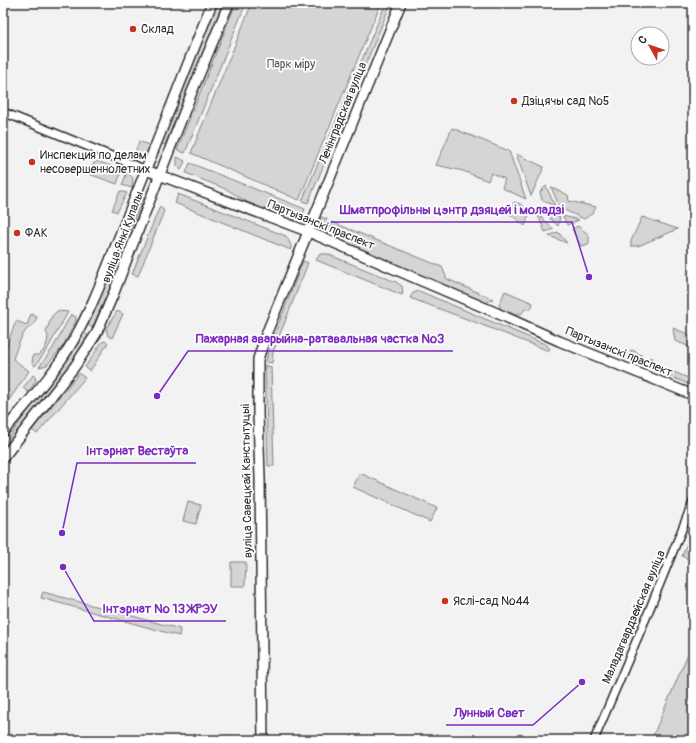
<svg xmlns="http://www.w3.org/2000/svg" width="696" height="743" font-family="Pangolin,sans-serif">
<rect width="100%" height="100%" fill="#f2f2f2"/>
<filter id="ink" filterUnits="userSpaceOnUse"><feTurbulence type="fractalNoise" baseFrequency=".025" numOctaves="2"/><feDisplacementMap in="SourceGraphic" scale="8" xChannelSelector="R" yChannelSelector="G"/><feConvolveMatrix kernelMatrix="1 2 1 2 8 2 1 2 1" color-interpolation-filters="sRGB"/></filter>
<g filter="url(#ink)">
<path fill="#d5d5d5" stroke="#808080" d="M217,3H223L165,145L160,143Z
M236,3H246L185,153L177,150Z
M252,3H381L299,200L191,153Z
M386,3H391L308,203L302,201Z
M452,128L509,151L526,199L502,188L505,179L491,173L488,181L463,171L436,165Z
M139,141L151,146C147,153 143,158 134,156Z
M516,154L544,167L531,196Z
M177,157L185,161L181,170L177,166Z
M97,161L122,170L117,184L89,174L94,163Z
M190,163L305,209C303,217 298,219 291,220L247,202L228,190L186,173Z
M127,172L133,178L132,188L122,185Z
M546,186L555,206L542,200L540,192Z
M551,187L568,195L569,201L596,207L593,213L584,219L560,208Z
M120,191L127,193L117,212L112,210Z
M178,194L286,236L291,245V250L175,203Z
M142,197L144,198L119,260L111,285L92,328L88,325L118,256Z
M514,202L520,204L530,211L525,226L510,214Z
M160,206L164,211L138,276L132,274Z
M540,207L560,217L558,226L539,208Z
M537,213L554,229L545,232Z
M563,216L579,220L567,225Z
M321,217L327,219L322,232C319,226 319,223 321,217Z
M642,217L678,229L638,246H631V241Z
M332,222L442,267L447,279L493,299L486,303L327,237Z
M578,226L589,235V244L581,246L572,229Z
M558,232L567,243L549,236Z
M320,254H327L396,282L402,286L403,292L402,295L316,260Z
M303,261L308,263L273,352L272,363L266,362L268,351Z
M419,291L547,345L550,349L549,351L472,321L410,298L413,293Z
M505,291L533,303L531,309H525L521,314L509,313L501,309L499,305Z
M57,311L68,312L48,348L35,366L32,363L33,355H39L44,350L47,343L48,336L46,332L52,316Z
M117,311L123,314L112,338L108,336L106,329Z
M31,314L37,317L34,324C22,329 17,348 13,359L29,371L7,403L10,395L3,392V355L16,321L27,325Z
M71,314L76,317V321L63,346L47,365L39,367L53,348Z
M673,328L693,336V348L675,341Z
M84,333L88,335L72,361L57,382L3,449V446L28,410L69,358Z
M582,336L629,356L631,350L637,352L642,356L638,361H632L580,339Z
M105,341L108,343L90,371L85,367L102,342Z
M650,357L653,358L652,363L693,380V386L652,369L649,361Z
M265,365L271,367L274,466H268Z
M79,373L85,378L37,434L32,430Z
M33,375L35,377L36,381L28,392L23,388Z
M360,473L437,508L430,522L353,487Z
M188,502L201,505L196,524L183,521Z
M688,541L693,543V561L682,556Z
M231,562H246L245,586H231Z
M43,592L180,629L179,636L41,598Z
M693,642V740H658L652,738Z"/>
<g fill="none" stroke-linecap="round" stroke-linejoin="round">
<defs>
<path id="minor" d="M3,112L146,170
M594,740L646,618L693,502"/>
<path id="major" d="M146,170L309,232L415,278L490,310L559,341L693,395
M3,432C27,403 54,374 73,341C94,305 108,264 124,225C154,151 182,77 212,3
M3,458L75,366L96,334L113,295L192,92L229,3
M263,740L260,478L258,413V359L267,332L317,210L401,3"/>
</defs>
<use href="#minor" stroke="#2b2b2b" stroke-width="10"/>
<use href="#major" stroke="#2b2b2b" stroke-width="12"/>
<use href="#minor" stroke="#fff" stroke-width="7"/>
<use href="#major" stroke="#fff" stroke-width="9"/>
</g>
</g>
<g fill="#c8321e" stroke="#fff" stroke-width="1.5">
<circle cx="133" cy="29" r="4"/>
<circle cx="514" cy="101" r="4"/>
<circle cx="32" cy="162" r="4"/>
<circle cx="17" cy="233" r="4"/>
<circle cx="445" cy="601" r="4"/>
</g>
<g text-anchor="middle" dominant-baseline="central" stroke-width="3.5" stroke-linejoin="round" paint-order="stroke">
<g font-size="12" fill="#2b2b2b" stroke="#fff" text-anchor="start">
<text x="141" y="29">Склад</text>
<text x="522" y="101">Дзіцячы сад №5</text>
<text x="40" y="155">Инспекция по делам<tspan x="40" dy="14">несовершеннолетних</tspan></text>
<text x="25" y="233">ФАК</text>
<text x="453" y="601">Яслі-сад №44</text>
</g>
<g font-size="12" fill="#565656" stroke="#fff">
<text x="291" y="64">Парк міру</text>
</g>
<g font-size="12" fill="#2b2b2b" stroke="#fff">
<text transform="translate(343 113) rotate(-68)">Ленінградская вуліца</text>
<text transform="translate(321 225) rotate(22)">Партызанскі праспект</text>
<text transform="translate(123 237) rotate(-69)">вуліца Янкі Купалы</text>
<text transform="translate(619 352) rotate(22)">Партызанскі праспект</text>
<text transform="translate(247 481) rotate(-91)">вуліца Савецкай Канстытуцыі</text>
<text transform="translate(634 617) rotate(-67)">Маладагвардзейская вуліца</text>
</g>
</g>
<path fill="none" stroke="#7b2cbf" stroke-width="1.5" d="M589 277L572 222H331M157 396L188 351H453M62 533L77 463H196M63 567L94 621H226M582 682L533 725H446"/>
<g fill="#7b2cbf" stroke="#fff" stroke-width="1.5">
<circle cx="589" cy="277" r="4"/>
<circle cx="157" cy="396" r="4"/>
<circle cx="62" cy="533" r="4"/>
<circle cx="63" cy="567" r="4"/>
<circle cx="582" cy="682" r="4"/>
</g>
<g font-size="13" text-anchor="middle" font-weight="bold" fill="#7b2cbf" stroke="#fff" stroke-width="3.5" stroke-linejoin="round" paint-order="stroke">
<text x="452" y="214">Шматпрофільны цэнтр дзяцей і моладзі</text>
<text x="320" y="343">Пажарная аварыйна-ратавальная частка №3</text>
<text x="137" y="455">Інтэрнат Вестаўта</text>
<text x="160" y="613">Інтэрнат № 13 ЖРЭУ</text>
<text x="489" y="717">Лунный Свет</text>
</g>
<rect width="696" height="743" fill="none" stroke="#fff" stroke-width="16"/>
<rect x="8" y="8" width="680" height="727" fill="none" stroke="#2b2b2b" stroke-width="1.5" filter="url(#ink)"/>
<g transform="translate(650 46) rotate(310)"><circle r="19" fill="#ffffff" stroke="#aaaaaa"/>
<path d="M0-3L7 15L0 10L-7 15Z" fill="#c8321e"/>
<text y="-6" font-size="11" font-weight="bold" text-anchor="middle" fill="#2b2b2b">С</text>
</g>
</svg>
